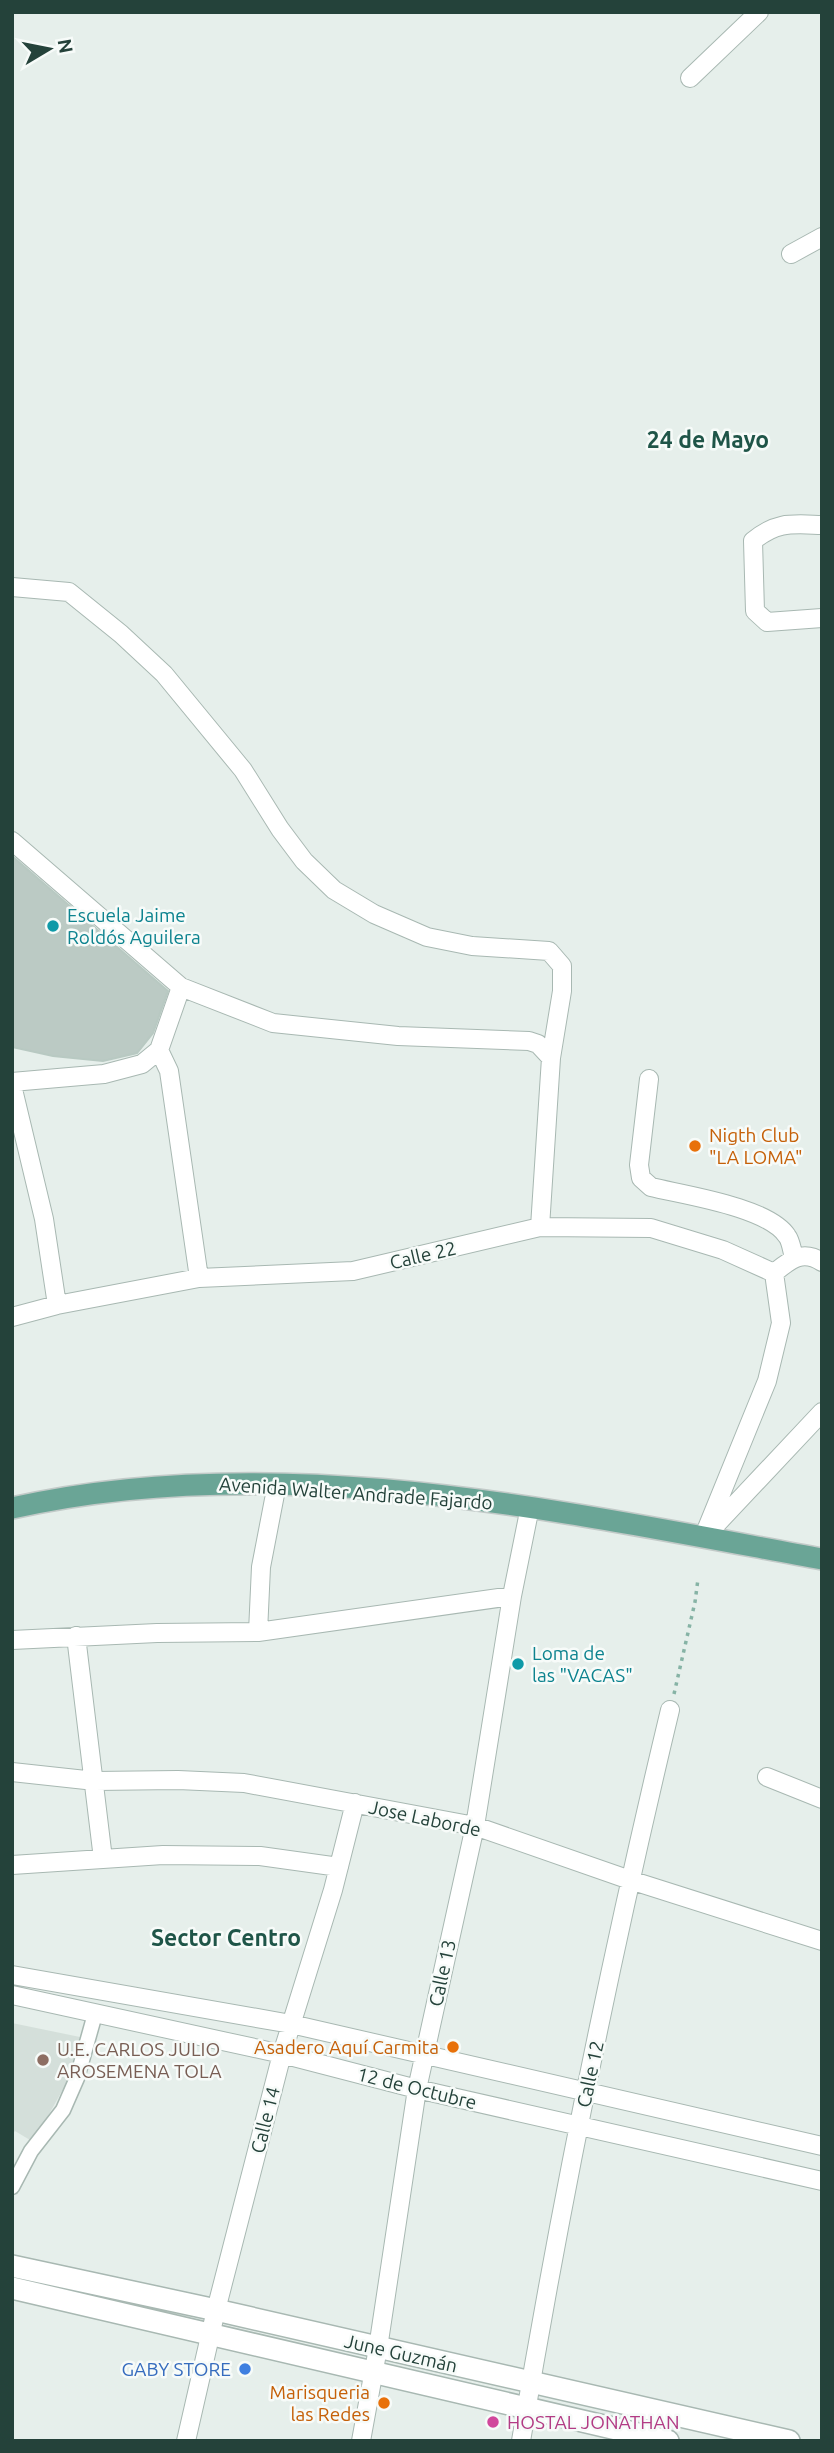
<svg xmlns="http://www.w3.org/2000/svg" width="834" height="2453" font-family="Ubuntu,sans-serif">
<rect width="100%" height="100%" fill="#e6efeb"/>
<path fill="#d4dfda" d="M12,2023L80,2037L67,2082L39,2132L30,2140L15,2131L12,2135Z"/>
<path fill="#bbcac4" stroke="#b8c9c2" stroke-width="2" d="M12,856L168,991L153,1033L137,1053L103,1061L53,1056L12,1047Z"/>
<g fill="none" stroke-linecap="round" stroke-linejoin="round">
<defs>
<path id="pedestrian" d="M12,2187L31,2151L63,2110L77,2078L95,2014"/>
<path id="minor" d="M690,78L759,12
M791,254L822,237
M822,525C792,524 777,521 753,541L755,611L767,622L822,618
M12,587L69,592L121,634L164,674L243,770L280,829L304,861L334,890L374,914L427,937L472,946L549,951L562,966V991L551,1058
M12,841L181,987L273,1023L398,1036L529,1041L538,1044L551,1058L540,1227
M181,987L159,1050L169,1071L199,1278
M649,1079L639,1165L641,1178L651,1187C684,1195 768,1207 787,1236C791,1241 792,1251 794,1257
M12,1082L104,1074L142,1064L159,1050
M12,1085L44,1219L57,1305
M12,1317L57,1305L199,1278L353,1271L540,1227L651,1228L723,1250L774,1273C790,1260 802,1249 822,1262
M711,1530L822,1412
M703,1538L767,1381L781,1323L774,1273
M258,1632L512,1596
M76,1636L103,1859
M12,1640L157,1633L258,1632L261,1567L277,1484
M12,1772L95,1781L178,1780L244,1783L475,1826L630,1880L822,1941
M767,1777L822,1799
M12,1865L163,1855L260,1856L339,1867
M12,1975L291,2024L822,2146
M12,1995L282,2054L417,2089L822,2181
M186,2441L216,2310L282,2054L333,1890L355,1803
M361,2441L378,2348L417,2089L475,1826L512,1596L530,1507
M521,2441C562,2196 612,1952 670,1710"/>
<path id="tertiary" d="M12,2266L216,2310L789,2441
M12,2288L668,2441"/>
<path id="primary" d="M12,1508C278,1448 559,1511 822,1559"/>
</defs>
<use href="#pedestrian" stroke="#a8b8b2" stroke-width="17"/>
<use href="#minor" stroke="#a8b8b2" stroke-width="20"/>
<use href="#tertiary" stroke="#a8b8b2" stroke-width="24"/>
<use href="#primary" stroke="#c2cac8" stroke-width="24"/>
<path stroke="#86b3a5" stroke-width="3.5" stroke-dasharray="3.5 5" stroke-linecap="butt" d="M674,1694L695,1602L698,1579"/>
<use href="#pedestrian" stroke="#fff" stroke-width="14"/>
<use href="#minor" stroke="#fff" stroke-width="18"/>
<use href="#tertiary" stroke="#fff" stroke-width="21"/>
<use href="#primary" stroke="#6aa596" stroke-width="21"/>
</g>
<g fill="#0f9aa8" stroke="#f7fbf9" stroke-width="2.5">
<circle cx="53" cy="926" r="7"/>
<circle cx="518" cy="1664" r="7"/>
</g>
<g fill="#e8710a" stroke="#f7fbf9" stroke-width="2.5">
<circle cx="695" cy="1146" r="7"/>
<circle cx="453" cy="2047" r="7"/>
<circle cx="384" cy="2403" r="7"/>
</g>
<circle fill="#8d6e63" stroke="#f7fbf9" stroke-width="2.5" cx="43" cy="2060" r="7"/>
<circle fill="#3f7fe0" stroke="#f7fbf9" stroke-width="2.5" cx="245" cy="2369" r="7"/>
<circle fill="#d1479c" stroke="#f7fbf9" stroke-width="2.5" cx="493" cy="2422" r="7"/>
<g text-anchor="middle" dominant-baseline="central" stroke-width="5" stroke-linejoin="round" paint-order="stroke">
<g font-size="19" fill="#0d838f" stroke="#f7fbf9" text-anchor="start">
<text x="67" y="915">Escuela Jaime<tspan x="67" dy="22">Roldós Aguilera</tspan></text>
<text x="532" y="1653">Loma de<tspan x="532" dy="22">las "VACAS"</tspan></text>
</g>
<g font-size="19" fill="#c56008" stroke="#f7fbf9" text-anchor="end">
<text x="709" y="1135" text-anchor="start">Nigth Club<tspan x="709" dy="22">"LA LOMA"</tspan></text>
<text x="439" y="2047">Asadero Aquí Carmita</text>
<text x="370" y="2392">Marisqueria<tspan x="370" dy="22">las Redes</tspan></text>
</g>
<g font-size="19" fill="#24423a" stroke="#f7fbf9">
<text transform="translate(423 1255) rotate(-13)">Calle 22</text>
<text transform="translate(356 1493) rotate(4)">Avenida Walter Andrade Fajardo</text>
<text transform="translate(425 1818) rotate(12)">Jose Laborde</text>
<text transform="translate(442 1973) rotate(-78)">Calle 13</text>
<text transform="translate(590 2074) rotate(-78)">Calle 12</text>
<text transform="translate(417 2088) rotate(14)">12 de Octubre</text>
<text transform="translate(265 2120) rotate(-76)">Calle 14</text>
<text transform="translate(401 2353) rotate(13)">June Guzmán</text>
</g>
<g font-size="19" fill="#785e54" stroke="#f7fbf9" text-anchor="start">
<text x="57" y="2049">U.E. CARLOS JULIO<tspan x="57" dy="22">AROSEMENA TOLA</tspan></text>
</g>
<g font-size="19" fill="#366cbe" stroke="#f7fbf9" text-anchor="end">
<text x="231" y="2369">GABY STORE</text>
</g>
<g font-size="19" fill="#b23c85" stroke="#f7fbf9" text-anchor="start">
<text x="507" y="2422">HOSTAL JONATHAN</text>
</g>
<g font-size="23" font-weight="bold" fill="#1f5548" stroke="#f7fbf9">
<text x="708" y="439">24 de Mayo</text>
<text x="226" y="1937">Sector Centro</text>
</g>
</g>
<rect width="834" height="2453" fill="none" stroke="#24423a" stroke-width="28"/>
<g transform="translate(49 49) rotate(80)" stroke="#f7fbf9" stroke-width="5" paint-order="stroke">
<path d="M0-5L12 26L0 18L-12 26Z" fill="#24423a"/>
<text y="-10" font-size="19" font-weight="bold" text-anchor="middle" fill="#24423a">N</text>
</g>
</svg>
